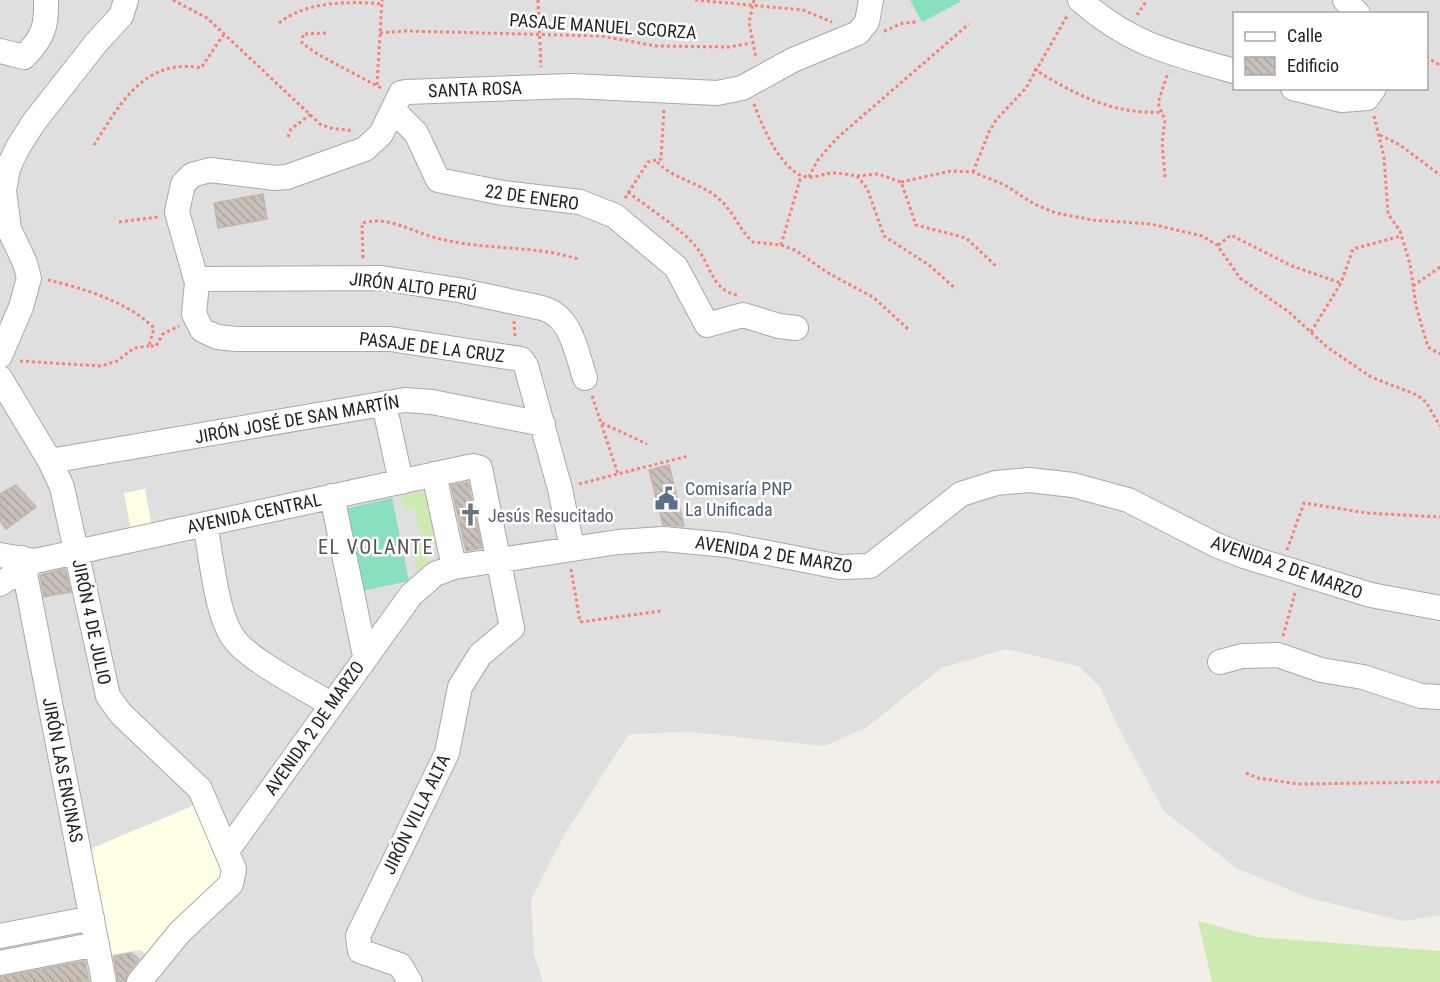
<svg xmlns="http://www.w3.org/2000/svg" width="1440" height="982" font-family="'Roboto Condensed',sans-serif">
<defs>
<pattern id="building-back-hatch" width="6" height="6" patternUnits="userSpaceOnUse" patternTransform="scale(1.5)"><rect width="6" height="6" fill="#c7bfb8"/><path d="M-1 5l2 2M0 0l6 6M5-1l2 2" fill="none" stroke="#aba49e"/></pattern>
</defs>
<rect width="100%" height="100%" fill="#f2efe9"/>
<path fill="#e0dfdf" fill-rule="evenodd" d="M0,0H1440V915L1404,921L1309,898L1236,868L1164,811L1118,727L1100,687L1078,666L1006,649L941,668L867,727L825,746L690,732L629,734L564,835L531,900L534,955L543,982H0ZM1234,14H1426V88H1234Z"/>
<path fill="#ffffe5" d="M145,489L152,528L131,531L124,493Z
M197,804L226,880L149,958L141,950L109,955L90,849Z"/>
<path fill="#cdebb0" d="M425,491L436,543L426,545L428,562L417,572L411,541L421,537L414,508L404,509L401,496Z
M1198,921L1258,937L1440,951V982H1212Z"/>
<path fill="#88e0be" d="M910,0H959L960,2L922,22Z
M392,498L409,581L362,591L344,509Z"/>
<path fill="url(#building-back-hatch)" stroke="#c4b6ab" stroke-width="1.5" d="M263,194L267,219L218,228L214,203Z
M669,465L684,526L663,525L649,470Z
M468,482L482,548L466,551L451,485Z
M16,485L36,507L6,529L0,521V494Z
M65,569L71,592L44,597L40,575Z
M131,953L139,959L128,973L125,982H118L114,956Z
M85,961L89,982H0V977Z"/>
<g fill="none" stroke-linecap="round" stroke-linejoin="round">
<defs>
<path id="minor" d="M1080,0C1131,45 1171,53 1234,71
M1345,0L1358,14
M0,51L24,57C43,38 47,26 46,0
M1293,88L1342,100L1367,98L1374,88
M393,110L416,133L438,180L503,193L580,202L615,216L676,267L707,325L743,315L779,326L796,328
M196,279L381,278L458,290L542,308C572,316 576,352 585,378
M0,356L21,307L29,278L25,263L9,229L4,191L8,168L18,147L34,122L96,43L121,16L126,0
M0,378L50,461L62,487L108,696L121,714L200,789L234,869L231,884L180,932L139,982
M384,404L401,482
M50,461L405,400L432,402L543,424
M434,474L454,567
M332,496L365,656
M205,524C211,554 216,612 232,636C246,659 305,688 330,704
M572,548L560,489L526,366L521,359L390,339H236L217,337L202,330L194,314L197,283L177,212L183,184L192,175L210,170L275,178L287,177L365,149L381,134L401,93L406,92L572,86L717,93L742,88L793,60L858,33L867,22L871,0
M0,555L35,561L473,466L480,468L512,628L480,655L460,687L447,753L358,936L360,951L400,965L410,982
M22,558L104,982
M0,584L35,561
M1220,662L1242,656L1278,655L1321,670L1363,677L1421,696L1440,697
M227,851L411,595L435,574L454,567L618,542L663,539L727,545L840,567L870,566L961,494L996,483L1029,480L1073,485L1128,500L1216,545L1244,556L1371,595L1440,608
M0,936L92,918
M0,963L97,944"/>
</defs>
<use href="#minor" stroke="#a9a9a9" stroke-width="26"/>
<path stroke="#fa8072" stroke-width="3" stroke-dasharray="3 3" stroke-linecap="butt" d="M173,0L207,18L320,124L330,128L354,131
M538,0L541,67
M695,0L803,10L832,22
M754,0L749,22L756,58
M1137,15L1147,0
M279,23C306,1 349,1 382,4
M884,31L903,23L916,22
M326,33L303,34L302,43L319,55L381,88
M380,33L405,31L602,36L656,46L729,47L751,43
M1426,57L1440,65
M1034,69C1075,95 1115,115 1163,112
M377,85L382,0
M754,104C761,124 782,174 807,177C816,178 825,173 834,173C842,173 850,175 857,176L867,188L884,236L929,265L956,289
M1374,116L1384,157L1388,214L1400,231L1410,264L1416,306L1428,347L1440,354
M1380,135L1400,145L1440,175
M288,137L291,129L311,114
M94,145C119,105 145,57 201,68L224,34
M657,162C675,180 699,182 718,198C733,210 739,230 753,242L781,245L795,250L828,273L873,297L908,329
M973,172L989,132L996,120L1026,88L1067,16
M857,176L878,174L901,182L916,225L966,238L996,266
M809,177L817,161L837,138L969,24
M1165,177L1162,143L1165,120L1158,103L1168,72
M901,182L951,171L973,172L1005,185L1034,204L1056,213L1093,220L1151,224L1202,236L1217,245L1240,278L1289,312L1327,347L1371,377L1417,395L1426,402L1440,426
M628,192C648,208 681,228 697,248C711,266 712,290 737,295
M625,198L648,162L661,159L664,109
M119,222L158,217
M781,245L801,176
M1218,245L1231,235L1292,266L1341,283
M363,258L362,223C389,216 408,230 433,237C480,251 531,244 578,259
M48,280C83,288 128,302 154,328L149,346H156L163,334L179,326
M1413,286L1440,267
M514,321L515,338
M1311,332L1341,283L1353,249L1401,236
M20,361L101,366L117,361L134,348L149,346
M592,396L618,474
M602,423L647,444
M579,484L688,456
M1287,550L1304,503L1367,513L1440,517
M571,569L580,622L661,611
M1283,636L1295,593
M1246,773L1258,778L1298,784L1440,782"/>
<use href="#minor" stroke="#fff" stroke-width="24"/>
</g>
<defs>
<symbol id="civic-bare" viewBox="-9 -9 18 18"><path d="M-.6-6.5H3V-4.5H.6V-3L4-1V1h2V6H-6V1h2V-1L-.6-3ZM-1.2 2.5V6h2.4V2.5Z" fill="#5c6f8a" stroke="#fff" stroke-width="2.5" paint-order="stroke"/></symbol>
<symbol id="church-bare" viewBox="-9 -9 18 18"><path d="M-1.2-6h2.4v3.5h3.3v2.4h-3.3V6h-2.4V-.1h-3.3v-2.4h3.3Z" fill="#6b7280" stroke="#fff" stroke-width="2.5" paint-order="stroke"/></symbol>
</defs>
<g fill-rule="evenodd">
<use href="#civic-bare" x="650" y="482" width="33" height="33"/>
<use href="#church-bare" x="454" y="498" width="33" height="33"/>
</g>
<g text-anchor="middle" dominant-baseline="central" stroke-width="5" stroke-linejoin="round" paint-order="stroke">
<g font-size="18" fill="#222" stroke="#fff">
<text transform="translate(603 26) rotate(4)">PASAJE MANUEL SCORZA</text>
<text transform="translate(475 89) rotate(-2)">SANTA ROSA</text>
<text transform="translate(532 197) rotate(8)">22 DE ENERO</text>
<text transform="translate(413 286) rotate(7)">JIRÓN ALTO PERÚ</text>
<text transform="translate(432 347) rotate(7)">PASAJE DE LA CRUZ</text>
<text transform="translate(297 419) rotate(-10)">JIRÓN JOSÉ DE SAN MARTÍN</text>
<text transform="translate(254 513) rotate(-12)">AVENIDA CENTRAL</text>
<text transform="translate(774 554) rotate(9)">AVENIDA 2 DE MARZO</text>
<text transform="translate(1287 567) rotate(19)">AVENIDA 2 DE MARZO</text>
<text transform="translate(92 622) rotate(78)">JIRÓN 4 DE JULIO</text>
<text transform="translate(314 728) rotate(-55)">AVENIDA 2 DE MARZO</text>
<text transform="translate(63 770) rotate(79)">JIRÓN LAS ENCINAS</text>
<text transform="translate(416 814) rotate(-64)">JIRÓN VILLA ALTA</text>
</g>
<g font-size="18" fill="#4e5e75" stroke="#fff" text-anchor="start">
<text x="685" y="488">Comisaría PNP<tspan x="685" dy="21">La Unificada</tspan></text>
</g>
<g font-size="18" fill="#5b616d" stroke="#fff" text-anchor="start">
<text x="488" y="515">Jesús Resucitado</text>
</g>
<g font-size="20" letter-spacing="1.5" fill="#555" stroke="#fff">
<text x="376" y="547">EL VOLANTE</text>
</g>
</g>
<rect x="1233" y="12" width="195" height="78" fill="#ffffff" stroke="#a7a7a7" stroke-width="1.5"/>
<rect x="1245" y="32" width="30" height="9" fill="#ffffff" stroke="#a7a7a7" stroke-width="1.5"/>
<text x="1287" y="42" font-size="18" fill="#222222">Calle</text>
<rect x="1245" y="57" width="30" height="18" fill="url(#building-back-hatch)" stroke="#a7a7a7" stroke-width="1.5"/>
<text x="1287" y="72" font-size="18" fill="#222222">Edificio</text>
</svg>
